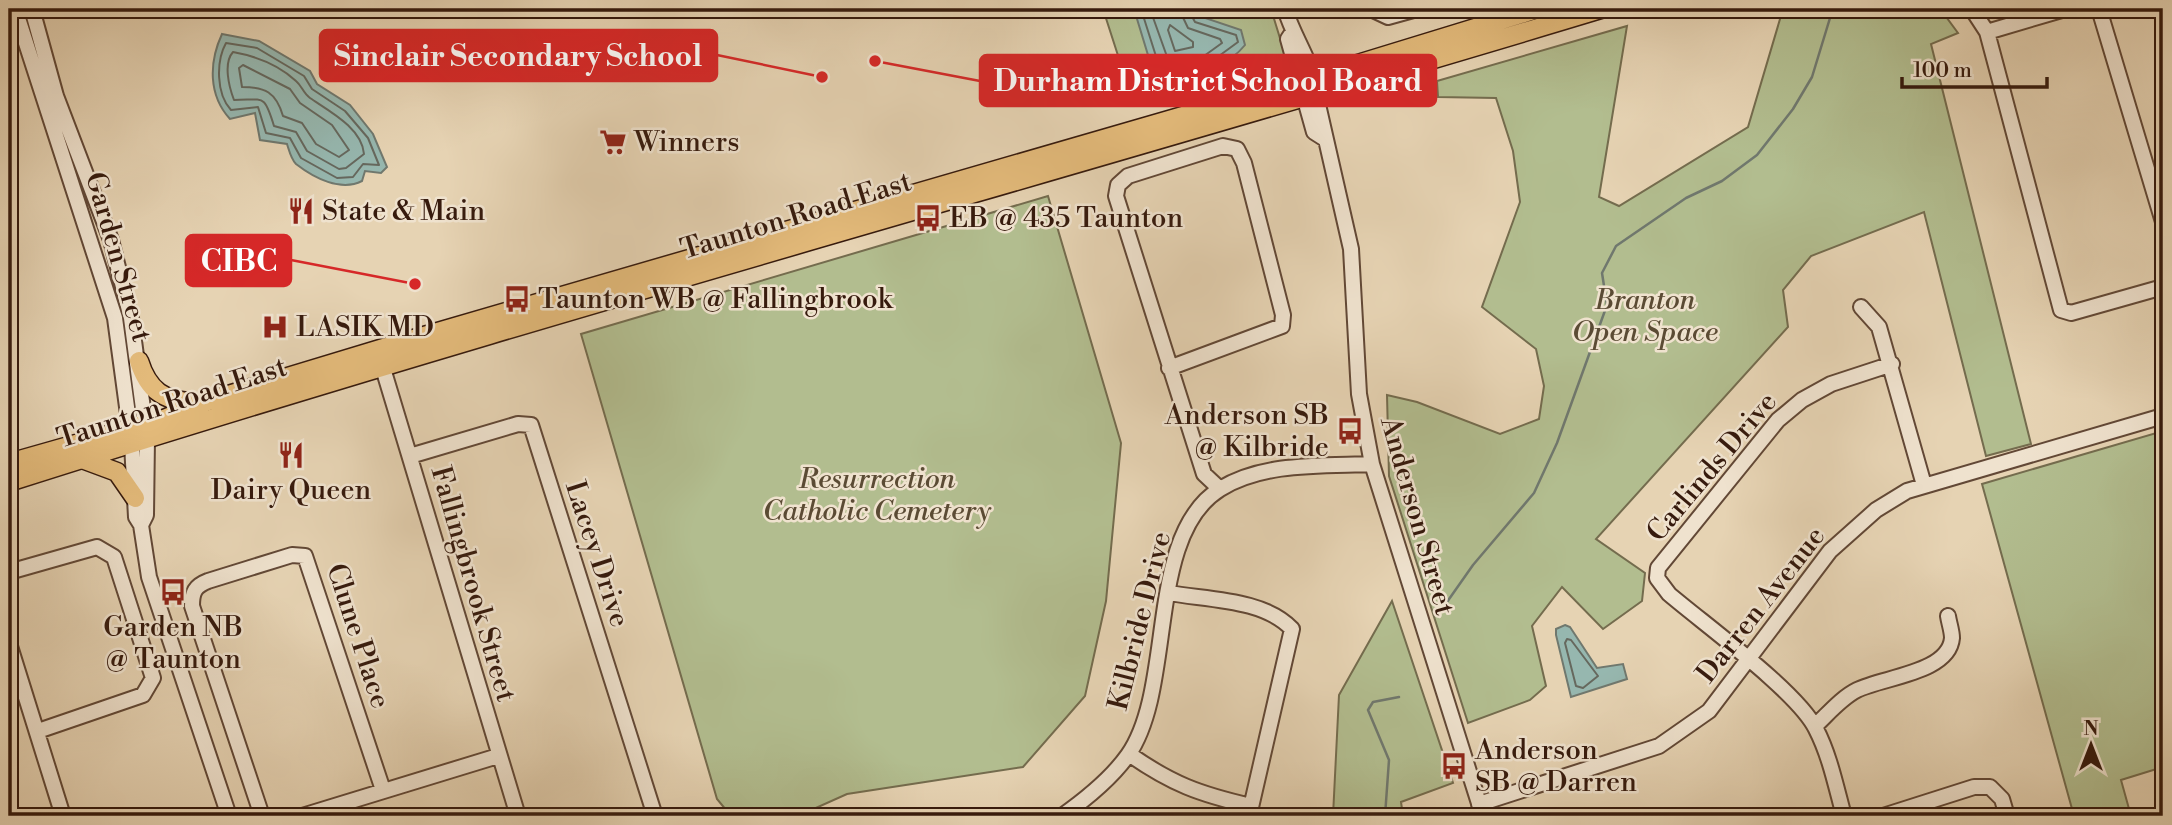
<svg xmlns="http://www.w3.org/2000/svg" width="2172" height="825" font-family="'Libre Bodoni',serif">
<rect width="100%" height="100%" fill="#e6d3b3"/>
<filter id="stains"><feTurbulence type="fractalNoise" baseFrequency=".00286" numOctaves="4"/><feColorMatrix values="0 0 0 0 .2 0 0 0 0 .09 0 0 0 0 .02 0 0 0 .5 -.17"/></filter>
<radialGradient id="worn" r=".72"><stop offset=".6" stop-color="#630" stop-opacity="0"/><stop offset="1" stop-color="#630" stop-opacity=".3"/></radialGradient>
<path fill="#b2bd8f" stroke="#746c4e" stroke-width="2" d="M1103,9H1271L1287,61L1134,105Z
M1783,9H1945L1947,18L1958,33L1931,44L2031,444L1986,456L1924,212L1811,256L1783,290L1788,327L1596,539L1645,573L1642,601L1603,629L1562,587L1532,626L1546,686L1530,700L1468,723L1389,476L1387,395L1417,402L1500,434L1539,419L1544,386L1536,349L1482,307L1520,202L1513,151L1496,98L1438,97L1437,81L1627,26L1599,197L1619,206L1748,127Z
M1048,196L1121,443L1106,601L1085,696L1023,767L847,794L798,816H731L717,799L581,334Z
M2163,431V767L2121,780L2131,816H2074L1982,484Z
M1392,601L1453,783L1401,802L1403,816H1333L1339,695Z"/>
<path fill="#96b7af" stroke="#70786e" stroke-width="2" d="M1134,9H1193L1199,16L1241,30L1245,45C1225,70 1193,75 1164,83L1155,78Z
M222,34L259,41L310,71L317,84L350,105L373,134L387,167L381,173L365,171L362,181C341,192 314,178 296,164C291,159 289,150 287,144L260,140L255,113L230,119C208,95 209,62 222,34Z
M1565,625L1570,627L1597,668L1623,664L1627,679L1571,697L1556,635V629Z"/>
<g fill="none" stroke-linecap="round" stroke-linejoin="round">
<path stroke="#66685e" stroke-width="2" d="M1141,9L1161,72L1165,75L1208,64L1238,42L1236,35L1195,22L1188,9
M1150,9L1170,65L1204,56L1222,43L1220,39L1188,28L1179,9
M1170,25L1193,42V47L1175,51L1168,30Z
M226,43L257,48L304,76L312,89L345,111L368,138L379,165L363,164L353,177L337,178L301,158L290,138L266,133L258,107L231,110C216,94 216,61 226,43Z
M233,52C255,56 279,65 296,81C302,86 303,93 310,98C329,111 362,128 364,154L346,168L339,169L307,151L296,132L274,126C264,93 264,100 234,100C229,87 223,63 233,52Z
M243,65L290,89L300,103L332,125L349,150L339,157L316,144L302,123L283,116C276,92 265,87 242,87L239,68Z
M1567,639L1571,640L1598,676L1583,688L1576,686L1565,643Z"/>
<path stroke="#70786e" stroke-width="2.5" d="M1447,602L1473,565L1534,493L1557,443L1607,305L1602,273L1616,246L1686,198L1722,181L1757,155L1793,109L1812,77L1830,18L1837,9
M1385,816L1389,760L1368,710L1373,702L1399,697"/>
<defs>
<path id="minor" d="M15,9L115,318L132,444L136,517L141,525L149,577L229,816
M32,9L56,96L111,240L131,318L147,439L146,515L141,525
M1285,9C1291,29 1301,45 1309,65L1351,249L1359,394L1372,464L1483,816
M1371,9L1388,17L1417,9
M1972,9L1987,32L2061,310L2071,313L2163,287
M2099,9L2163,222
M1987,32L2065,9
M1292,33L1288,39L1314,132L1325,139
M1861,307L1879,327L1924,485
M382,365L518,816
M1169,368L1282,326L1283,315L1244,163L1237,149L1223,146L1128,176L1118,185L1116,196L1204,474L1220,489
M410,456L518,424L531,425L655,816
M9,572L97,547L114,557L153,678L143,695L38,731
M1169,593C1208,600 1264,599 1292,629L1249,816
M9,643L63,816
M1815,726C1828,714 1841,698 1857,690C1883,677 1949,673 1952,638C1952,631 1949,623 1948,616
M1129,754C1172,784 1199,794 1251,806
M1479,804L1659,746L1709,711L1830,551L1876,510L1907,491L2163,416
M262,816L192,606C192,592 195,586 208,581L292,555L305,556L383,790
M302,816L498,756
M1062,816C1086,799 1111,779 1128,755C1176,686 1145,536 1220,489C1263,462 1323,466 1372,464
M1844,816C1836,787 1830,756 1816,729C1798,692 1704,624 1669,594L1657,578L1658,568L1778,420L1802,400L1831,384L1892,364
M1883,816L1974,787H1990L2002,799L2007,816"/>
<path id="major" d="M139,361C148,390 164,402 195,402
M82,459L117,472L135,498
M9,463L164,419L205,402L403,342L1286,86L1537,9
M9,482C537,314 1071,169 1601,9"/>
</defs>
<use href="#minor" stroke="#624836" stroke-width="18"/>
<use href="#major" stroke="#361a0d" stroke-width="21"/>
<use href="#minor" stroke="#efe2ce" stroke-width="14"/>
<use href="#major" stroke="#e3ba7a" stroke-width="18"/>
</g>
<defs>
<symbol id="supermarket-bare" viewBox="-9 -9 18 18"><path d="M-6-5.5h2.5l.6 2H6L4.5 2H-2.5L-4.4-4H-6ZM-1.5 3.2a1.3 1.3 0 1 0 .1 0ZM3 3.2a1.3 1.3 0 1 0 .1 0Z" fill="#8f2418" stroke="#efe2ce" stroke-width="2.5" paint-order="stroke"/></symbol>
<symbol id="restaurant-bare" viewBox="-9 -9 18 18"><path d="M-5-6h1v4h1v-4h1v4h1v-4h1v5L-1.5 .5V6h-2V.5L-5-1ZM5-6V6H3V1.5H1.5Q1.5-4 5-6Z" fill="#8f2418" stroke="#efe2ce" stroke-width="2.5" paint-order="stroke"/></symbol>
<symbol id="bus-bare" viewBox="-9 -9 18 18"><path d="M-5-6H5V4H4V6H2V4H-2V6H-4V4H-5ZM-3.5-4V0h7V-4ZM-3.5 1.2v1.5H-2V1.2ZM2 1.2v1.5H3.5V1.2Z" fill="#8f2418" stroke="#efe2ce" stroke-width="2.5" paint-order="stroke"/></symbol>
<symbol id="hospital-bare" viewBox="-9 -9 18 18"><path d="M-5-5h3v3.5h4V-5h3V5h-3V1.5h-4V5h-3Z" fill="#8f2418" stroke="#efe2ce" stroke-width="2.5" paint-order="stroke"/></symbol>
</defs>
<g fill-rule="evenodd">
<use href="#supermarket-bare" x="594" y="123" width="38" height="38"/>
<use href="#restaurant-bare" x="282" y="192" width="38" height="38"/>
<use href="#bus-bare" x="909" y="199" width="38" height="38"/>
<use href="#bus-bare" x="498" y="280" width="38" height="38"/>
<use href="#hospital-bare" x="256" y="308" width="38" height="38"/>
<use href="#bus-bare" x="1331" y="412" width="38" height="38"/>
<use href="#restaurant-bare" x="272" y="436" width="38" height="38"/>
<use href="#bus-bare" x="154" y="573" width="38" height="38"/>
<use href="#bus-bare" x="1435" y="747" width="38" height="38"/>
</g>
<g text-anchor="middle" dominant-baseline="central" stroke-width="5" stroke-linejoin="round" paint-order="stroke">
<g font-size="28" fill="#361a0d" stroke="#efe2ce" text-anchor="start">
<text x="634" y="142">Winners</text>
<text x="322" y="211">State &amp; Main</text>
<text x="949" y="218">EB @ 435 Taunton</text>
<text x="538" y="299">Taunton WB @ Fallingbrook</text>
<text x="296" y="327">LASIK MD</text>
<text x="1329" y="415" text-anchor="end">Anderson SB<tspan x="1329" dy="32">@ Kilbride</tspan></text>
<text x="291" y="490" text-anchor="middle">Dairy Queen</text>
<text x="173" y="627" text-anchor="middle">Garden NB<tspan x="173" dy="32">@ Taunton</tspan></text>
<text x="1475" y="750">Anderson<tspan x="1475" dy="32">SB @ Darren</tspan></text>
</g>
<g font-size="28" fill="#361a0d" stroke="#efe2ce">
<text transform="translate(796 216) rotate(-17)">Taunton Road East</text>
<text transform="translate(118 257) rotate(74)">Garden Street</text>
<text transform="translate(172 403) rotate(-18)">Taunton Road East</text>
<text transform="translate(1712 467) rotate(-50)">Carlinds Drive</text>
<text transform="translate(1417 516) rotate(74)">Anderson Street</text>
<text transform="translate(597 554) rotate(72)">Lacey Drive</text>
<text transform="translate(473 584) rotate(74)">Fallingbrook Street</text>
<text transform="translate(1761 605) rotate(-52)">Darren Avenue</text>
<text transform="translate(1140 621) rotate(-76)">Kilbride Drive</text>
<text transform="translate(358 636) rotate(72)">Clune Place</text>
</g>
<g font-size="28" font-style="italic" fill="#5b4b34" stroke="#efe2ce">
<text x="1645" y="300">Branton<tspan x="1645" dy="32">Open Space</tspan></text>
<text x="877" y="479">Resurrection<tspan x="877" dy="32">Catholic Cemetery</tspan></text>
</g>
</g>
<path fill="none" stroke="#d62828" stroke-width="2.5" d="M822 77L717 55M875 61L980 81M415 284L291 260"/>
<g fill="#d62828" stroke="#efe2ce" stroke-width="2.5">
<circle cx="822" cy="77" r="7"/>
<circle cx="875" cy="61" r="7"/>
<circle cx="415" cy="284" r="7"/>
</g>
<g fill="#d62828" stroke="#d62828" stroke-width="2.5">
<rect x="320" y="30" width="397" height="51" rx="7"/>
<rect x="980" y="55" width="456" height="51" rx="7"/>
<rect x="186" y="235" width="105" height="51" rx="7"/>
</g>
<g font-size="30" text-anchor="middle" font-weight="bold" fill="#fff">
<text x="518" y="66">Sinclair Secondary School</text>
<text x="1208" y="91">Durham District School Board</text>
<text x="239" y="271">CIBC</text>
</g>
<rect width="2172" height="825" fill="none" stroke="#e6d3b3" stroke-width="35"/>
<rect x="10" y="10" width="2151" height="804" fill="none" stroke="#361a0d" stroke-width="3.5"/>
<rect x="18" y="18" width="2137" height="790" fill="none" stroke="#361a0d" stroke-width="2"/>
<g transform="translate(2091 745)" stroke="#efe2ce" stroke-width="5" paint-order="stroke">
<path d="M0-5L12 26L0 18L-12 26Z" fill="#361a0d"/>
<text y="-10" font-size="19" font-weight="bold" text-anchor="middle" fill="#361a0d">N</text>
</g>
<path d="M1902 77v10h145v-10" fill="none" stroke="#361a0d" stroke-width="3.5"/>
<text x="1913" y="77" font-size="21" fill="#361a0d" stroke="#efe2ce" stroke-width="5" paint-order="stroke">100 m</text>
<rect width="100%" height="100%" filter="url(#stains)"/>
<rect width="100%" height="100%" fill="url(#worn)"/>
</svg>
